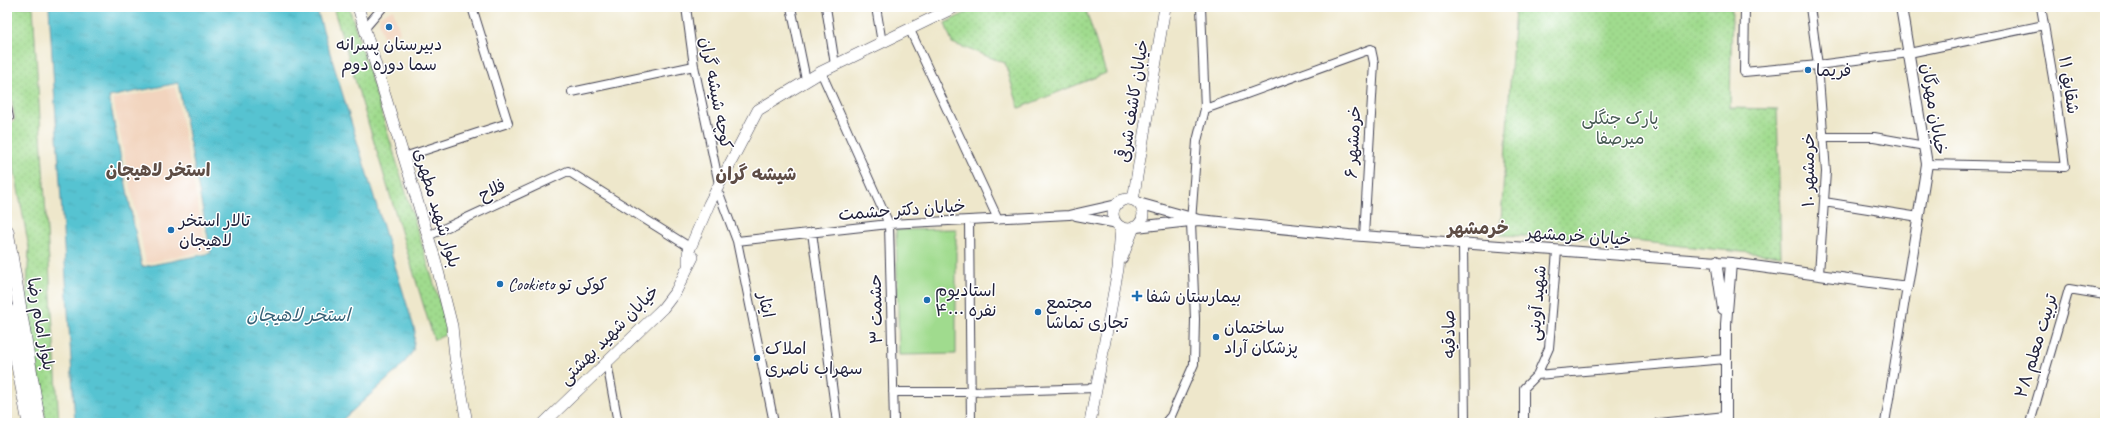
<svg xmlns="http://www.w3.org/2000/svg" width="2112" height="430" font-family="Caveat,'Playpen Sans Arabic',sans-serif">
<defs>
<pattern id="green-dots" width="8" height="8" patternUnits="userSpaceOnUse"><rect width="8" height="8" fill="#a0db8e"/><path d="M2 2h.1M6 6h.1" fill="none" stroke="#8abc7b" stroke-width="1.8" stroke-linecap="round"/></pattern>
<pattern id="water-ripples" width="26" height="14" patternUnits="userSpaceOnUse"><rect width="26" height="14" fill="#57c3d1"/><path d="M2 4q2-2 4 0t4 0M15 11q2-2 4 0t4 0" fill="none" stroke="#4ba7b4"/></pattern>
</defs>
<rect width="100%" height="100%" fill="#fff"/>
<filter id="ink" filterUnits="userSpaceOnUse"><feTurbulence type="fractalNoise" baseFrequency=".025" numOctaves="2"/><feDisplacementMap in="SourceGraphic" scale="8" xChannelSelector="R" yChannelSelector="G"/><feConvolveMatrix kernelMatrix="1 2 1 2 8 2 1 2 1" color-interpolation-filters="sRGB"/></filter>
<filter id="wash" filterUnits="userSpaceOnUse"><feTurbulence type="fractalNoise" baseFrequency=".012" numOctaves="4" result="noise"/><feDisplacementMap in="SourceGraphic" scale="16" xChannelSelector="R" yChannelSelector="G"/><feGaussianBlur stdDeviation="0.9" result="paint"/><feColorMatrix in="noise" values="0 0 0 0 0 0 0 0 0 0 0 0 0 0 0 0 0 1.4 0 .05"/><feComposite in="paint" operator="in"/></filter>
<g filter="url(#wash)">
<rect width="100%" height="100%" fill="#eee7cb"/>
<path fill="#f2d4be" d="M393,9L400,32L383,37L379,22L380,16Z
M175,87L207,251L146,263L113,99Z"/>
<path fill="url(#green-dots)" stroke="#617e64" d="M7,7H33L59,423H46L26,307L29,248L7,129L15,119L7,77Z
M333,7H349L446,323L445,335L434,340Z
M978,7H1085L1106,73L1019,108L1005,63L952,43L945,23Z
M1618,7H1732L1730,108L1777,109L1781,256L1633,241L1500,235L1515,9Z"/>
<path fill="#a0db8e" stroke="#617e64" d="M956,229V354L899,355L896,230Z"/>
<path fill="url(#water-ripples)" stroke="#3c7286" fill-rule="evenodd" d="M49,7H316L415,331L413,351L401,367L339,423H75ZM178,83L211,253L142,267L109,97Z"/>
</g>
<g filter="url(#ink)">
<g fill="none" stroke-linecap="round" stroke-linejoin="round">
<defs>
<path id="minor" d="M686,7L694,66L719,184
M791,7L806,80
M826,7L835,65
M876,7L882,43
M1745,7L1744,72L1818,65L1909,53L2044,25
M1810,7L1818,65L1826,172L1819,274
M365,28L383,7
M910,30L998,219
M821,72L889,224L894,423
M572,92L694,66
M7,108L9,118L7,120
M1205,109L1371,49L1374,63L1364,236
M1823,137H1874L1925,146
M404,157L508,123L472,7
M1927,164L2065,167L2055,90L2041,7
M720,196L737,241L774,423
M1824,202L1919,217
M1076,216L1118,224
M969,220L971,423
M812,232L837,423
M428,236L568,171L691,248
M737,241L889,224L1069,215L1118,204
M1463,244L1465,423
M607,363L618,423
M1537,375L1726,359
M893,392H970L1096,388
M1165,423L1171,416L1194,364L1195,319L1191,222L1197,141L1205,109L1201,7
M1524,423V388L1537,375L1549,348L1557,251
M1658,423L1726,416
M1885,423L1907,287
M2030,423L2069,289L2105,295"/>
<path id="tertiary" d="M1138,203L1199,220L1349,235L1731,263L1907,287L1927,164L1901,7
M1136,227L1199,220
M1716,261L1723,309
M1726,423V324L1731,263"/>
<path id="secondary" d="M358,7L435,259L452,326L455,357L467,423
M1113 214a15 15 0 1 1 30 0a15 15 0 1 1-30 0Z
M1133,200L1165,7
M1122,258L1134,227
M688,263V253L709,204L758,110L821,72L955,7
M544,423L663,308L676,291L693,257
M1090,423L1118,269L1121,227"/>
<path id="primary" d="M7,231L39,423
M7,309L29,423"/>
</defs>
<use href="#minor" stroke="#414051" stroke-width="10"/>
<use href="#tertiary" stroke="#414051" stroke-width="12"/>
<use href="#secondary" stroke="#414051" stroke-width="12"/>
<use href="#primary" stroke="#414051" stroke-width="14"/>
<use href="#minor" stroke="#fff" stroke-width="8"/>
<use href="#tertiary" stroke="#fff" stroke-width="10"/>
<use href="#secondary" stroke="#fff" stroke-width="11"/>
<use href="#primary" stroke="#fff" stroke-width="13"/>
</g>
</g>
<g fill="#1f6fb2" stroke="#fff" stroke-width="1.5">
<circle cx="389" cy="27" r="4"/>
<circle cx="1808" cy="70" r="4"/>
<circle cx="171" cy="230" r="4"/>
<circle cx="500" cy="284" r="4"/>
<path d="M1135 290h4v4h4v4h-4v4h-4v-4h-4v-4h4z"/>
<circle cx="927" cy="300" r="4"/>
<circle cx="1038" cy="312" r="4"/>
<circle cx="1216" cy="337" r="4"/>
<circle cx="757" cy="358" r="4"/>
</g>
<g text-anchor="middle" dominant-baseline="central" stroke-width="3" stroke-linejoin="round" paint-order="stroke">
<g font-size="17" fill="#22223b" stroke="#fff" text-anchor="start">
<text x="389" y="44" text-anchor="middle">دبیرستان پسرانه<tspan x="389" dy="20">سما دوره دوم</tspan></text>
<text x="1816" y="70">فریما</text>
<text x="179" y="220">تالار استخر<tspan x="179" dy="20">لاهیجان</tspan></text>
<text x="508" y="284">Cookieto کوکی تو</text>
<text x="935" y="290">استادیوم<tspan x="935" dy="20">۴۰۰۰ نفره</tspan></text>
<text x="1146" y="296">بیمارستان شفا</text>
<text x="1046" y="302">مجتمع<tspan x="1046" dy="20">تجاری تماشا</tspan></text>
<text x="1224" y="327">ساختمان<tspan x="1224" dy="20">پزشکان آراد</tspan></text>
<text x="765" y="348">املاک<tspan x="765" dy="20">سهراب ناصری</tspan></text>
</g>
<g font-size="17" fill="#22223b" stroke="#fff">
<text transform="translate(2069 85) rotate(81)">شقایق ۱۱</text>
<text transform="translate(716 93) rotate(79)">کوچه شیشه گران</text>
<text transform="translate(1133 101) rotate(-81)">خیابان کاشف شرقی</text>
<text transform="translate(1934 109) rotate(81)">خیابان مهرگان</text>
<text transform="translate(1353 142) rotate(-87)">خرمشهر ۶</text>
<text transform="translate(1808 170) rotate(-90)">خرمشهر ۱۰</text>
<text transform="translate(492 190) rotate(-25)">فلاح</text>
<text transform="translate(437 208) rotate(73)">بلوار شهید مطهری</text>
<text transform="translate(902 210) rotate(-4)">خیابان دکتر حشمت</text>
<text transform="translate(1579 236) rotate(4)">خیابان خرمشهر</text>
<text transform="translate(1537 303) rotate(-85)">شهید آوینی</text>
<text transform="translate(766 305) rotate(78)">ایثار</text>
<text transform="translate(876 309) rotate(-91)">حشمت ۳</text>
<text transform="translate(41 324) rotate(80)">بلوار امام رضا</text>
<text transform="translate(1449 334) rotate(-91)">صادقیه</text>
<text transform="translate(609 335) rotate(-45)">خیابان شهید بهشتی</text>
<text transform="translate(2036 346) rotate(-73)">تربیت معلم ۲۸</text>
</g>
<g font-size="17" fill="#485a54" stroke="#fff">
<text x="1620" y="118">پارک جنگلی<tspan x="1620" dy="20">میرصفا</tspan></text>
</g>
<g font-size="18" font-weight="bold" fill="#5e4d45" stroke="#fff">
<text x="158" y="170">استخر لاهیجان</text>
<text x="756" y="174">شیشه گران</text>
<text x="1478" y="228">خرمشهر</text>
</g>
<g font-size="18" font-style="italic" fill="#376277" stroke="#fff">
<text x="298" y="315">استخر لاهیجان</text>
</g>
</g>
<rect width="2112" height="430" fill="none" stroke="#fff" stroke-width="24"/>
</svg>
